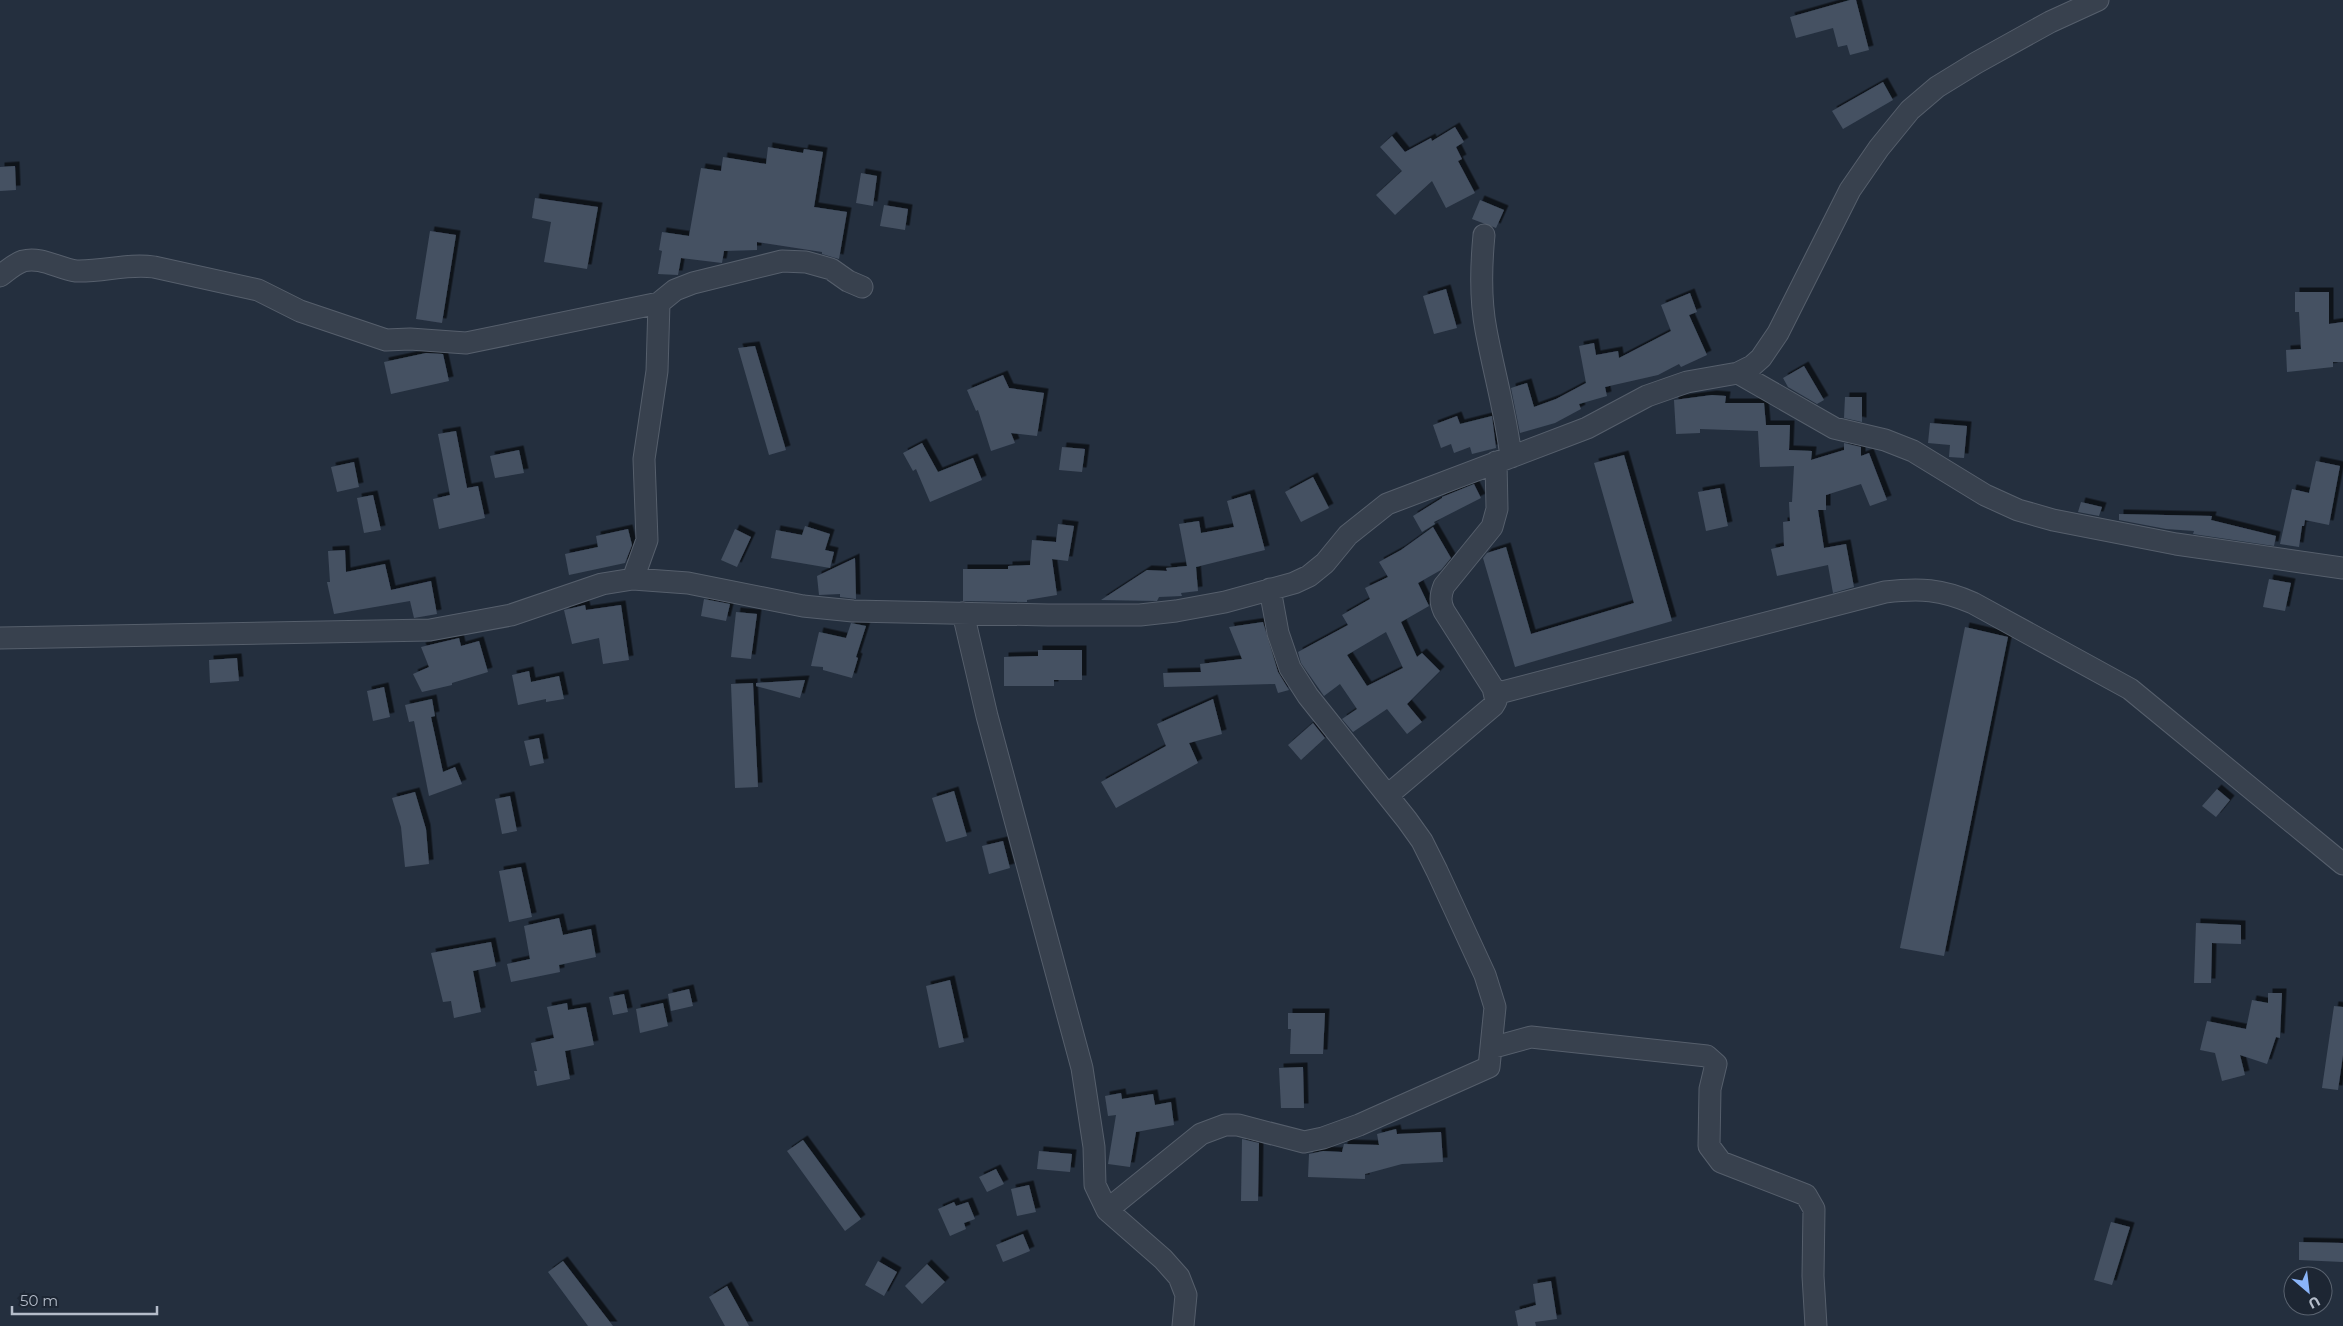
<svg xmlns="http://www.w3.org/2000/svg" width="2343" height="1326" font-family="Montserrat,sans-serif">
<defs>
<filter id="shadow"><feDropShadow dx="4.5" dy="-4.5" stdDeviation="0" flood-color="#0009"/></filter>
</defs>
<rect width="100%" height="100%" fill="#242f3e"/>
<path fill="#455162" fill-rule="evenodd" filter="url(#shadow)" d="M1850,0H1856L1869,50L1850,55L1847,45L1838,47L1833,28L1796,38L1790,17Z
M1883,82L1893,100L1843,129L1832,111Z
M1455,127L1464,142L1456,147L1462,159L1458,161L1475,193L1446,208L1432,181L1395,215L1376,195L1402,171L1380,147L1392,136L1405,152L1431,138L1432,141Z
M768,147L803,153L804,149L823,152L814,207L847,212L839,259L822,254V252L757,242V250L724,251L722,263L681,258L678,275L658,274L662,251L659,250L662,232L689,236L701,168L721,171L723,157L766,164Z
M15,166L16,190L0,191V167Z
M861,173L877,176L873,206L856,203Z
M535,198L598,207L587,269L544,262L551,222L532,218Z
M1480,200L1504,210L1496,228L1472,219Z
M884,205L908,209L905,230L880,226Z
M430,231L456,235L442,323L416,319Z
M1446,289L1457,328L1434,334L1423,296Z
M2295,292H2329V324L2343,322V362H2333V367L2287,372L2286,350L2301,349L2299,312H2295Z
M1690,293L1697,312L1689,315L1707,355L1681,367L1679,364L1658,375L1605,387L1607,396L1579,404L1581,409L1555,423L1520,433L1511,388L1527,383L1534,407L1556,399L1586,383L1579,346L1594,343L1596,355L1618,351L1619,358L1671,331L1661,305Z
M755,346L786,450L769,455L738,348Z
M426,353L443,354L449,381L391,394L384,362Z
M1804,366L1824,400L1817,404L1788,387L1783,378Z
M1003,375L1009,388L1044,393L1037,436L1011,433L1015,443L991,451L978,410L976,411L967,390Z
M1712,395L1726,396L1725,403H1764L1766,425H1790L1789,450L1812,451L1811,460L1844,450V443L1861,447V456L1869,453L1887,500L1870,506L1861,484L1826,495V510H1818L1824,548L1846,544L1854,587L1833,593L1828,565L1777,576L1771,549L1784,546L1783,522L1790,521L1789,502H1792L1794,466L1760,467L1758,431L1700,429V433L1676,434L1674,400Z
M1845,397H1862V422L1844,418Z
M1457,416L1460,424L1492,416L1496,448L1472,454L1470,447L1454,453L1451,444L1441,448L1433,425Z
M1930,423L1967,426L1964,458L1949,457L1950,445L1928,443Z
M456,431L467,488L478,486L485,518L439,529L433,499L450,495L438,434Z
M922,443L938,472L973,458L982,480L930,502L916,469L913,471L903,453Z
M1062,447L1085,449L1082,472L1059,470Z
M519,450L524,473L495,478L490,456Z
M1624,455L1672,621L1515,667L1483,558L1487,553L1506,547L1531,634L1634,603L1594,463Z
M2316,461L2340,466L2329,525L2305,520L2304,526H2302L2299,547L2280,544L2292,489L2309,493Z
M354,462L359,487L337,492L331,467Z
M1313,477L1329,508L1301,522L1285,492Z
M1474,484L1481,498L1434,522L1435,524L1422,532L1413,516L1442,498V497Z
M1720,488L1728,526L1706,531L1698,492Z
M1250,494L1265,550L1196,567L1198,591L1181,593L1182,596L1159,597L1157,601L1101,600L1147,570L1167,571L1166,568L1187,566L1179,524L1199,521L1201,533L1234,527L1227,501Z
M373,495L381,530L364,533L357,498Z
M2081,502L2102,507L2099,516L2078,512Z
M2119,514L2212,516L2211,520L2276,536L2274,546L2193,534L2194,531L2166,529L2119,520Z
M1058,524L1074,526L1068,561L1052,559L1057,595L1027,600V602L963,601V569H1008V566L1030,565L1032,540L1056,542Z
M805,526L830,534L825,550L834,552L830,568L771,558L776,530L802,535Z
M1433,527L1451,558L1441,570L1418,583L1429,606L1401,622L1417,657L1422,653L1440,671L1407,704L1422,722L1407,734L1387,709L1353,732L1342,719L1357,709L1340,684L1324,696L1301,663L1298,652L1348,625L1342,615L1370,599L1365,588L1388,577L1379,562L1401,550ZM1386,632L1403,668L1367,686L1347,655Z
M628,529L632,545L625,563L569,575L565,554L598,547L596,536Z
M735,529L751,537L737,567L721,560Z
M345,550L346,572L385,564L391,590L431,581L437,614L414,618L410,601L334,614L327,582H330L328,551Z
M855,558L856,599L840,597V594L819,595L817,576Z
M2269,579L2291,583L2285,611L2263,607Z
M704,599L730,604L726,621L701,616Z
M585,605L586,610L621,605L629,660L603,664L599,638L572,644L564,610Z
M736,612L757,614L751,659L731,657Z
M1263,622L1278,672L1289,690L1278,693L1275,684L1164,687L1163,673L1201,672L1200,664L1242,659L1229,627Z
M851,623L866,626L856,657L858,658L852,678L823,670V667L811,666L819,632L846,638Z
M1965,627L2008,637L1944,956L1900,948Z
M459,638L461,646L479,641L488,672L452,683V685L422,692L413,674L429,667L421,647Z
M1038,650H1082V680H1054V686H1004V657L1038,656Z
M237,658L239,681L210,683L209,660Z
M529,671L531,682L559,676L564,699L546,702V699L518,705L512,675Z
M805,680L800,698L756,686V683Z
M753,683L758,787L735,788L731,684Z
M384,687L390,717L373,721L367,691Z
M432,699L435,716L431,717L443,772L455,767L462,784L429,796L414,721L409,722L405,705Z
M1213,699L1222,734L1189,743L1198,763L1116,808L1101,782L1166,746L1157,724Z
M1313,723L1325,738L1301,760L1288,745Z
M539,738L544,763L530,766L524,741Z
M2217,789L2230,800L2216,817L2202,806Z
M954,791L967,836L946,842L932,798Z
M415,792L426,829L429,864L405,867L401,827L392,798Z
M510,796L517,831L502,834L495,799Z
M1003,841L1010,868L989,874L982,846Z
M521,867L532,917L509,922L499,871Z
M559,918L563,935L591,929L596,957L559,965L560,972L511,982L507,964L530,959L524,926Z
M2196,923L2241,925V944L2212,943L2211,983H2194Z
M491,942L496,966L473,971L481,1012L454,1018L451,1001L443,1002L431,953Z
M950,980L964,1042L939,1048L926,986Z
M689,989L693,1006L671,1011L668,994Z
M2268,993H2282L2280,1038L2276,1037L2267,1064L2240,1055L2245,1075L2222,1081L2215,1053L2200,1050L2207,1021L2246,1029L2252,1000L2268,1003Z
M624,994L628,1012L613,1015L609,997Z
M567,1003L568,1010L586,1007L594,1045L565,1051L570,1079L537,1086L534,1071H537L531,1043L554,1038L547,1007Z
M663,1003L668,1026L640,1033L636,1009Z
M2334,1006L2343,1007V1055L2338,1090L2322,1088Z
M1288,1013H1325L1323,1054H1290L1291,1029H1288Z
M1303,1067L1304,1108H1281L1279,1068Z
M1121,1093L1122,1099L1153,1094L1155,1105L1171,1102L1174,1125L1136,1132L1130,1167L1108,1164L1116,1115L1108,1116L1105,1096Z
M1396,1129L1397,1134L1441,1132L1443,1162L1402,1164L1365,1174V1179L1308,1177L1309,1154L1323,1151L1342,1152L1344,1144L1379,1145L1377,1134Z
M1242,1139L1259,1143L1258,1201H1241Z
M803,1140L861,1219L845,1231L787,1151Z
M1039,1151L1072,1154L1070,1172L1037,1169Z
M996,1169L1004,1184L987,1192L979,1177Z
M1029,1185L1036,1212L1017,1216L1011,1189Z
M954,1202L956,1206L968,1202L975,1219L964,1223L966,1229L950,1236L938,1209Z
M2111,1222L2130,1227L2112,1285L2094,1280Z
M1023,1234L1030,1251L1003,1262L996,1245Z
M2299,1242L2343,1243V1262L2299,1260Z
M563,1261L613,1326H588L548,1272Z
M878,1261L897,1272L884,1296L865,1285Z
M927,1264L945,1282L922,1304L905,1286Z
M1551,1281L1557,1319L1535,1322L1536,1326H1518L1515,1311L1536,1305L1533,1284Z
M727,1286L749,1326H725L709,1297Z"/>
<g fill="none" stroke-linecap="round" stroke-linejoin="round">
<defs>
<path id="street" d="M1484,235C1481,266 1480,299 1486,330C1494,373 1506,414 1511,457
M0,276C7,271 14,264 23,261C41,256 59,269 76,271C103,272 128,263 154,267L258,290L300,311L386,340L410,339L466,343L659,303
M1738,373L1834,428L1885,440L1913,451L1985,495L2018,510L2053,520L2176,544L2343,568
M633,579L647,540L644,459L657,371L659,303L675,290L693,283L782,261L806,262L831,269L848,281L862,287
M963,613L987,716L1082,1068L1094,1147L1095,1185L1107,1210L1163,1259L1179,1277L1186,1295L1183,1326
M0,638L430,630L511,615L602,584L633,579L688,583L803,606L853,611L1048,615H1140L1176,611L1225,602L1294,583L1309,576L1325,563L1348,535L1387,504L1587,428L1647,396L1687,382L1738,373L1752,366L1761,358L1778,333L1850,190L1879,148L1910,110L1937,87L1976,63L2050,22L2098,0
M1495,694L1885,592C1920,588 1941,589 1973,603L2130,689L2343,864
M1388,795L1493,706L1496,701L1493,688L1444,611C1440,602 1440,596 1444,586L1492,527L1497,509L1496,462
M1491,1048L1531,1037L1707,1056L1716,1064L1710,1089L1709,1146L1721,1162L1806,1195L1814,1209L1813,1276L1816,1326
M1107,1210L1201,1134L1225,1125H1238L1304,1142L1323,1138L1359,1125L1489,1067L1495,1007L1485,975L1437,871L1422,841L1407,820L1308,696L1290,668L1278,633L1270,589"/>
</defs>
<use href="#street" stroke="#565f6c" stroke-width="23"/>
<use href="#street" stroke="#38414e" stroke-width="21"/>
</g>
<g transform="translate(2308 1291) rotate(152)"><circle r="24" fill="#1d2633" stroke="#59626f"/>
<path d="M0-4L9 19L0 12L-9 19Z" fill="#8ab4f8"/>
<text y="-8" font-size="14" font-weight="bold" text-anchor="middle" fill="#b4bcc9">U</text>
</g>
<path d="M12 1306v8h145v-8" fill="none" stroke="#b4bcc9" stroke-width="2.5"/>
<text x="20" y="1306" font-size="15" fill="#b4bcc9" stroke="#1d2633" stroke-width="4" paint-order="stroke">50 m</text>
</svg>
